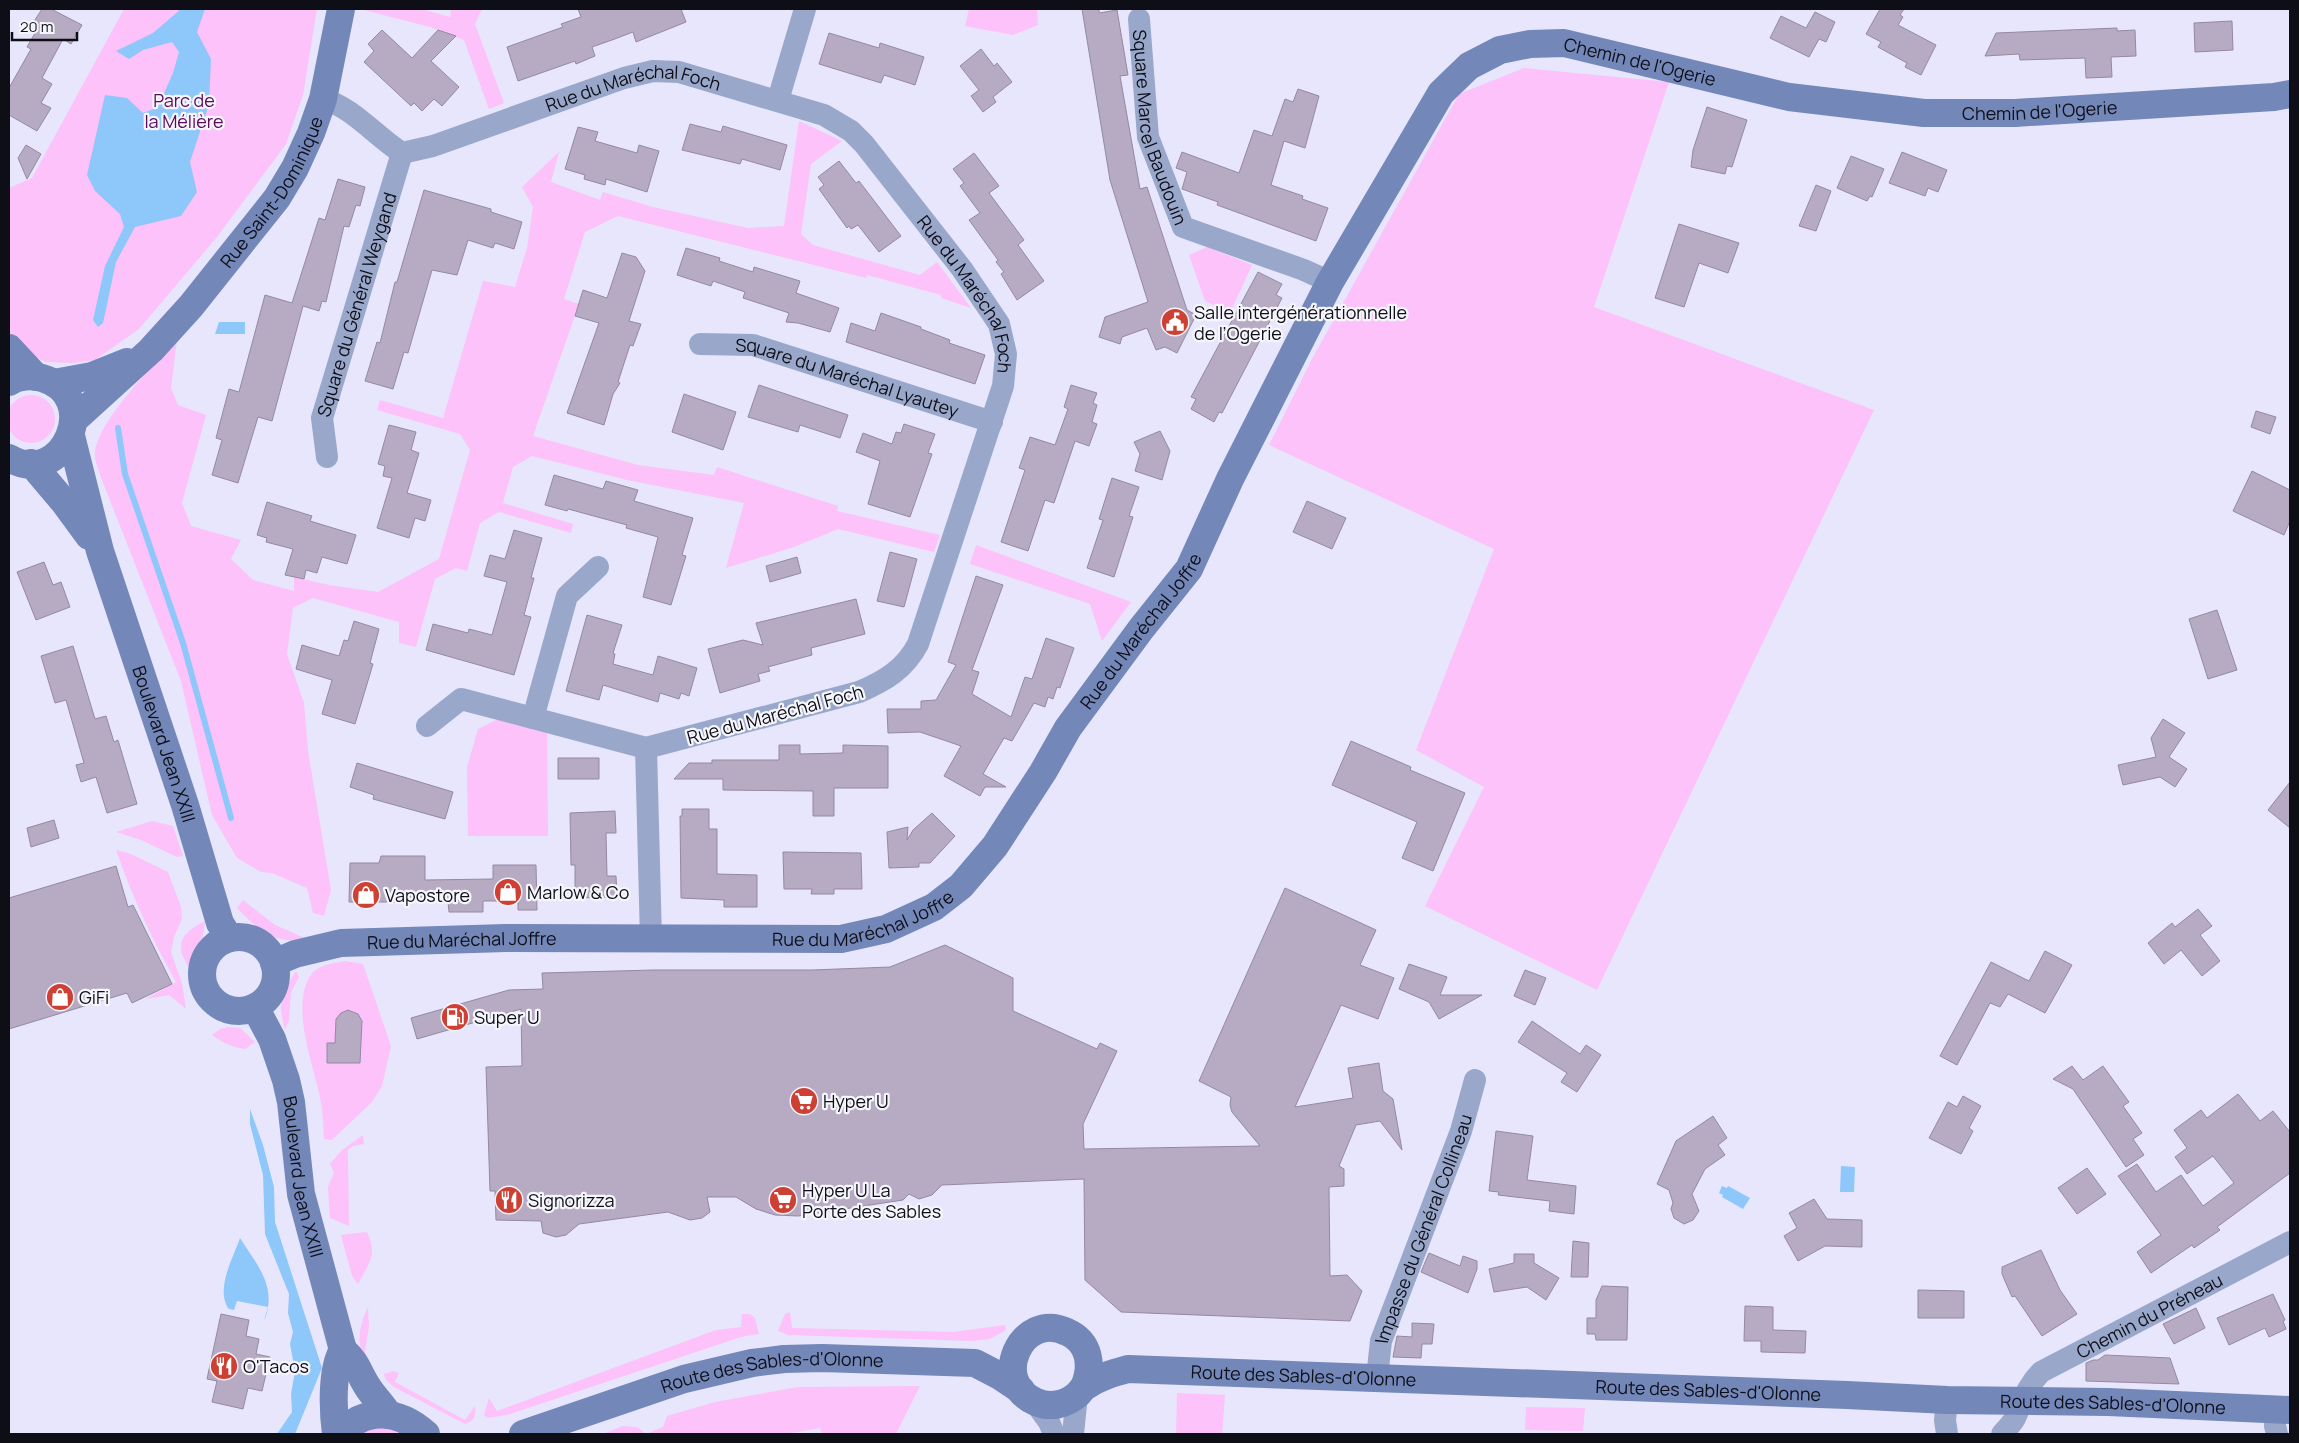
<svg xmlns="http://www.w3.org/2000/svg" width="2299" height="1443" font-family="Manrope,sans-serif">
<rect width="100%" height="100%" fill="#e7e6fc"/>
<path fill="#fcc2f9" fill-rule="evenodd" d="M124,9H317L303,95L286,144L217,237L139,329L95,360L73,363L46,362L19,350L9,339V188L32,178Z
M360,9H422L450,17L451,9H482L475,24L504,103L489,109L464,40L430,27Z
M969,9H1037L1038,25L1013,35L965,26Z
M1524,68L1669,82L1594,307L1874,410L1597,990L1425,906L1484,787L1416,750L1494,549L1269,445L1312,359L1459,94Z
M799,121L842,141L811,164L801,234L813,245L920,275L937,262L971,308L941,298V295L867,275L866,278L618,216L585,232L564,299L579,304L533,436L638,465L714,475L717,467L838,506L837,511L940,535L934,552L838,529L794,547L726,568L744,503L627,480L532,456L513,467L503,503L573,524L571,533L499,512L480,523L467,571L456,568L435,579L416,647L399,643V622L313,598L293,608L287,654L304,703L308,751L331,890L324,916L313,913L307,888L272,873L261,872L237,858L212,815L181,681L100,475C99,470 95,462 95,456C94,424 155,364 177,340L171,388L178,405L206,415L182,503L191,526L241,540L231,559L253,580L294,591V577L329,585L378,592L439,559L470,450L460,434L377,410L380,400L443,418L483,281L515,287L527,248L533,207L522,187L559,152L551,182L600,200L603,192L653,207L748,228L784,226Z
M1207,247L1252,265L1230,313L1205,301L1189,255Z
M7 419a24 24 0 1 1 48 0a24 24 0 1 1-48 0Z
M976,545L1131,602L1102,641L1090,604L970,564Z
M498,719L547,733L548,836H468L467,767L478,729Z
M152,821L173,826L183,856L177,857L141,840L116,832Z
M116,850L131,854L168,872L181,907L182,919L174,937L171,952L182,983L186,1009L169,995L146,999L176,982C152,939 132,896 116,850Z
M243,900L275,925L305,938C277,947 255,927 237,908Z
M205,921L203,935L189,967C173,944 182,933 205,921Z
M345,961L363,964L391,1046L382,1086L372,1102L332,1140L324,1139C323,1125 323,1111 320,1097C313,1064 290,1005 311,975C317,965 335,963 345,961ZM348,1010L358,1014L362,1021L360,1063H327V1043H344C338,1032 332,1024 341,1013Z
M296,971L299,977L291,992L289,1021L285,1029C277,1003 282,994 296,971Z
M228,1027L240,1028L255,1042L245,1049C231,1047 223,1043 212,1035L220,1029Z
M363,1135L364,1144L353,1146L348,1150L349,1226L330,1218L328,1187L334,1173L330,1164L342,1150Z
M367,1232C378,1255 369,1263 358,1284L352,1276L341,1235Z
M368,1307L369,1327L365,1350L366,1358C354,1346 361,1321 368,1307Z
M790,1312L792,1328L953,1332L1005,1325L1006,1330L990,1339L972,1341L788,1335L778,1331L785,1314Z
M742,1314H750L755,1318L759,1334L741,1337L507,1415L487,1418L484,1415L489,1398L497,1411L716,1330L741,1327Z
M393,1371L399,1373L395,1382L465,1420L475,1406C476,1416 475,1420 465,1424L394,1387L386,1380L384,1374Z
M920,1386L896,1434H822L820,1428L786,1434H603L623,1426L637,1427L646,1434L663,1427L667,1416L715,1402L798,1387Z
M1177,1393L1225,1395L1222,1434H1176Z
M1526,1407L1585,1408L1583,1431L1525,1430Z
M387,1427L406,1434H358L369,1428Z"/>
<path fill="#8ec7fa" d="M181,9H205L197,32L211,59L209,104L190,162L197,192L181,216L135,227L116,262L103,323L98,327L93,320L105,266L124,227L120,214L95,191L87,175L105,95L127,98L143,113L158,107L173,73L179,52L172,42L143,50L129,59L116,51L153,33Z
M219,322H245V334H215Z
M250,1109L263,1145L274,1187L275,1222L322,1368L295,1434H277L292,1412L291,1394L295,1371L290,1344L293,1332L288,1313L289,1294L265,1234L263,1175L250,1124Z
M1841,1166L1855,1167L1854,1192H1840Z
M1722,1186L1727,1188L1728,1186L1750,1198L1743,1209L1722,1197L1723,1195L1719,1193Z
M240,1238C257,1265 277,1286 265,1319L231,1312C213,1292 233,1259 240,1238Z"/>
<path fill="#e7e6fc" d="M237,1301L268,1307L264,1321L229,1314L225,1308L234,1310Z"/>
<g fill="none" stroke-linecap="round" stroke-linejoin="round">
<path stroke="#8ec7fa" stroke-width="6" d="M118,428L125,474L183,643L231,818"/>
</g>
<path fill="#b7aac3" stroke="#9589a2" d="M42,9H51L82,25L71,44L63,39L42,78L52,84L41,103L51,108L37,131L9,115V88L31,49L27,47L39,26L33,23Z
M578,9H681L686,22L636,42L633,32L612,40L592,47L595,56L576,64L575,61L518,81L507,47L563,27L561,24L581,17Z
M1082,9H1099V13L1117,10L1128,75L1120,76L1140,189L1147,187L1187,310L1196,315L1177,353L1165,347L1156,350L1147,328L1122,337L1120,344L1099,337L1105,317L1148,302L1110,180Z
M1880,9H1904L1900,15L1903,17L1898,25L1936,45L1921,75L1905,67L1907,63L1878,47L1881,42L1866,34Z
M1815,12L1835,22L1826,42L1819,39L1809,57L1770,38L1781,16L1806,28Z
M2232,21L2233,50L2195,52L2194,23Z
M2117,28V31L2135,30L2136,56L2111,57L2112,77L2086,78L2085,58L2020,60L2019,54L1985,56L1996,33Z
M382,30L412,58L438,30L456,36L431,61L459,87L442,106L434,99L422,111L414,103L411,106L364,62L374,51L368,44Z
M829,33L879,48L880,43L924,57L915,85L884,75L881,83L819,64Z
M981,49L994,66L997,63L1012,82L993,97L996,102L983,112L971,96L979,90L960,66Z
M1298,89L1319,96L1305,148L1284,141L1271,185L1303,196L1302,199L1328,208L1316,241L1217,205L1218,202L1182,189L1187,172L1176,168L1182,152L1239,173L1254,130L1272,136L1285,99L1293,102Z
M1707,107L1747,120L1732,167L1727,166L1725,174L1691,167L1693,150Z
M690,124L721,132L723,126L787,145L780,170L742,159L740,164L682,150Z
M578,127L598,132L595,141L637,153L639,145L659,151L647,192L606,179L605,185L584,179L585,175L565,169Z
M26,145L41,154L27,179L18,158Z
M1902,152L1947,170L1938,192L1928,188L1925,196L1889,183Z
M974,153L999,186L989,193L1024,240L1018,245L1044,281L1017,300L1001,274L1004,272L996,262L998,260L969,220L980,213L960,186L964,183L953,169Z
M1851,156L1884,169L1872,197L1870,196L1867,201L1837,188Z
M839,161L856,183L859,181L901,236L879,252L858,225L851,229L849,226L847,228L819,189L824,185L818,177Z
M338,179L365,187L360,206L356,205L349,227L344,226L326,302L322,301L319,311L303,306L272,421L258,417L238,483L212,475L222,440L216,438L229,389L239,392L265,295L292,303L319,218L325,220Z
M1816,185L1831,191L1816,231L1799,226Z
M424,190L491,209V212L522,222L514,249L495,243L493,248L468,240L457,275L432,270L408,353L404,352L393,389L365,381L377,342L380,343L395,282H397Z
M1679,224L1739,243L1728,273L1699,263L1684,307L1655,298Z
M686,248L720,258L719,261L753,272L754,267L800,281L796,293L839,308L830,332L798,323L786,322L789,313L743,298L745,292L713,281L711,286L677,275Z
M622,253L636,257L645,271L629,321L641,324L633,346L630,345L618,382L620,383L613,394L604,425L567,413L599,323L575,316L583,290L607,298Z
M1258,272L1282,284L1276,295L1282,298L1222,413L1219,412L1214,422L1191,409L1196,399L1191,397Z
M881,313L921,327V329L950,340L949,343L985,355L975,384L846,342L851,323L875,331Z
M759,385L848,415L840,438L800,425L798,432L748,417Z
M1071,385L1097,393L1093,403L1097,405L1092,422L1097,424L1089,446L1075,441L1054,503L1045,500L1028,551L1001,542L1025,470L1019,468L1030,437L1055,445L1068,409L1064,407Z
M684,394L736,412L723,450L672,432Z
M2256,411L2276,417L2270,434L2251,427Z
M904,424L935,434L928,453L932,454L910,517L868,504L880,461L856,452L863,433L892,444L896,432L901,433Z
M389,425L416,432L411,450L419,453L407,493L431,500L425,521L415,518L409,538L377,528L392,478L383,476L385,466L378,464Z
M1160,431L1170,451L1162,480L1135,471L1140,454L1134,442Z
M2252,471L2290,490V521L2284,535L2233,511Z
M554,475L603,489L606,481L638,490L634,501L693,518L682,555L686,556L671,605L643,597L658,537L626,528L627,525L568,509L567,511L545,505Z
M1112,478L1139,487L1129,516L1133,517L1114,577L1087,568L1103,520L1099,519Z
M1307,501L1346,518L1332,549L1293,532Z
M267,502L312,516L310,521L356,535L347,564L322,557L317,573L306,570L304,579L285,575L293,549L266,542L267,538L257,535Z
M514,530L542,538L531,578H534L524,615L531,617L514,675L426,650L433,624L468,633L469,629L492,635L507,582L484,576L490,555L505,559Z
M890,552L917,559L904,607L877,601Z
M797,557L801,573L770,582L766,566Z
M44,562L53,585L61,582L70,607L36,620L17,572Z
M976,576L1003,585L972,670L979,672L972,694L1011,717L1025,677L1032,679L1046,638L1074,648L1060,688L1057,687L1053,699L1048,697L1045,707L1034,703L1012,741L1004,738L983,774L1006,787H985L980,796L944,776L961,746L920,732L888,733L887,709H921V701L936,700L956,665L948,662Z
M856,599L865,634L811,648L812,655L768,667L770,671L758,674L760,681L720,693L708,649L743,640L763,645L756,623Z
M2217,610L2237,670L2208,679L2189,619Z
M587,615L622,625L613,653L615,654L613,664L653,675L658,656L697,668L689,696L681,693L679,699L660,693L658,702L603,685L599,700L566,691Z
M354,621L379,629L370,663L373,664L355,724L322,714L332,680L296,669L302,645L339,656L344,640L348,641Z
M73,646L95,719L106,716L114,742L118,740L137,804L107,813L96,777L81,782L76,765L84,763L66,700L55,703L41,656Z
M2163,719L2185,733L2169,757L2187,769L2175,787L2160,777L2123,785L2118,765L2156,757L2151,738Z
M1351,741L1411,767L1410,770L1465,793L1433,871L1402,858L1417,822L1332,785Z
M779,745H800V754L843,753V745L888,746V788H834V816H813V791L723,790V779H674L689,763H712V760H779Z
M558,758H599V779H558Z
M357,763L453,792L445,819L373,799L374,795L350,787Z
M2290,782V828L2268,810Z
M682,809H709V829H717V874L757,875V907H724V900L681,898L680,816H682Z
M615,811L616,833H606L607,876H616L617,897L575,898V865H571L570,813Z
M932,813L955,836L930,863H919V867L889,868L887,832L908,827L907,840L913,830Z
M54,820L59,838L31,847L27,828Z
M783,852L861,853L862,889H834V894H811L812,889H784Z
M381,856H425V880L493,879V865H536L537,910H518V901H483V912H449L448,902H438V897H398V902H349L350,863H379Z
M116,866L128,907L133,905L172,984L132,1003L127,993L9,1029V898Z
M1285,888L1376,930L1360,965L1394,978L1378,1019L1341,1005L1295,1107L1353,1098L1348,1068L1379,1063L1383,1091L1393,1099L1402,1150L1380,1121L1356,1125L1339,1166L1344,1169V1186L1329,1187L1330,1276L1347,1275L1362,1291L1350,1321L1121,1312L1085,1280L1084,1179L942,1185L932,1195L919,1199L909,1194L903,1200L798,1216L775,1215L756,1209L736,1197H707L710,1212L702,1218L690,1220L668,1212L579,1224L566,1235L556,1237L543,1233L541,1221L496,1220L495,1191H490L486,1067L522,1066L521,1009L417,1039L411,1018L509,990L543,989L542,973L654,970H812L890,967L945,945L1013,978V1011L1097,1049L1100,1043L1117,1051L1083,1124L1084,1149L1260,1146L1232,1112L1230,1105L1231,1097L1199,1081Z
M2198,909L2212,926L2200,935L2220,961L2202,976L2181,950L2164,964L2148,943L2172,923L2175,927Z
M2045,951L2072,965L2045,1013L2008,994L2000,1007L1990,1003L1957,1065L1940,1056L1991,962L2029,981Z
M1409,964L1447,977L1440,995H1482L1439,1019L1429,1002L1399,989Z
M1525,970L1546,978L1535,1005L1514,996Z
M348,1010L358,1014L362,1021L360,1063H327V1043H335L336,1019L341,1013Z
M1532,1021L1580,1054L1586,1045L1601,1055L1577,1092L1561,1082L1567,1073L1518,1042Z
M2072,1066L2083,1080L2103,1066L2129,1102L2123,1106L2142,1133L2133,1139L2144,1155L2126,1167L2073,1089L2053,1079Z
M2238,1094L2260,1121L2273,1111L2290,1132V1173L2217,1227L2220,1230L2194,1248L2192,1245L2151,1273L2137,1252L2161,1235L2118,1176L2137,1164L2156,1192L2181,1175L2203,1206L2234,1183L2213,1156L2187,1174L2175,1157L2187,1148L2174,1130L2201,1110L2207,1118Z
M1963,1096L1981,1106L1969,1128L1973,1131L1961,1154L1929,1138L1948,1102L1957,1107Z
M1713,1116L1727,1138L1718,1145L1725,1155L1705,1169L1692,1194L1699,1211L1693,1220L1684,1224L1674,1218L1671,1209L1673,1203L1669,1190L1657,1184L1676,1141Z
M1496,1131L1533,1136L1527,1180L1576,1186L1574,1214L1549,1211L1550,1201L1498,1195L1499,1192L1489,1191Z
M2087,1168L2106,1194L2077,1214L2058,1188Z
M1814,1199L1827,1219L1862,1220V1247L1825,1246L1798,1261L1784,1236L1797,1228L1789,1213Z
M1573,1241L1589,1243L1588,1277H1571Z
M2041,1250L2060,1290L2077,1314L2042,1336L2015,1296L2012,1297L2002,1274V1267Z
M1429,1253L1460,1266L1463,1256L1477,1261V1269L1468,1293L1421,1272Z
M1514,1254H1534V1263L1559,1278L1546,1300L1527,1287L1494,1292L1489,1269L1514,1263Z
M1602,1286L1628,1287L1627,1340H1596L1595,1334H1587V1318H1596V1300Z
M1918,1290L1964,1291V1318H1918Z
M2273,1294L2285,1320L2283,1321L2286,1329L2269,1337L2265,1328L2229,1345L2217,1318Z
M1745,1306L1773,1307V1330L1806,1331L1805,1353L1761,1352V1341H1744Z
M2196,1308L2205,1328L2174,1344L2163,1324Z
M221,1314L249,1320L246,1336L259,1339L256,1354L270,1357L262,1391L248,1388L243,1409L212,1402L217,1381L207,1379Z
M1412,1323L1434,1324L1432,1344H1422L1421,1358L1393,1357L1397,1336L1412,1337Z
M2105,1355L2170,1358L2179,1384L2086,1381V1363L2093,1360H2098Z"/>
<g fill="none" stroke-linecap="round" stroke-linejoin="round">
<g stroke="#99a8ca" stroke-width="22">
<path id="s1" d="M1139,19L1148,137L1183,227L1304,270L1330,282"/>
<path id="s2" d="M323,99C354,108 375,136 402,153L433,146L624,78L653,71L679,72L824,115L851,131L864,144L962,269L999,324L1006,354L1003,386L918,644C905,669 885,681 859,692L646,748L651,940"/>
<path d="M778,100L805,9"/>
<path id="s3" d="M700,344L753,345L992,422"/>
<path id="s4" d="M327,457L322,418L402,153"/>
<path d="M533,718L567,596L598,567"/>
<path d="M427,726L461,699L646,748"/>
<path id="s5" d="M1377,1377L1381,1341L1461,1131L1475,1080"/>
<path d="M1947,1400L1945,1420L1947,1434"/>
<path d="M1034,1401L1049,1422L1054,1434"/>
<path d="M2275,1409V1426L2277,1434"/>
<path d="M1073,1434L1077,1395"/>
<path id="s6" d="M2002,1434C2006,1429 2012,1424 2015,1418C2023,1401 2027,1386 2041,1372L2290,1242"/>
</g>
<g stroke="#7387b9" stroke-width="28">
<path d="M9,348L36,377"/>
<path d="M9,382C18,376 31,375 42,378C104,396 63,490 9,458"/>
<path d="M54,383L92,376L127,362"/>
<path id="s7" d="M74,420L151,350L191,306L277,198L295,168L311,133L323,99L341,9"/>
<path id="s8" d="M71,436L100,551L185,805L220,923L229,938"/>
<path d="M31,463L64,502L89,536"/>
<circle cx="239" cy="974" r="37"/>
<path id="s9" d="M274,963L295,954L341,943L506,938L841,939L886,929L934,907L961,886L995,846L1043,772L1068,728L1141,629L1189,569L1230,479L1330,282L1441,93L1469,66L1500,50L1530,44L1564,43L1789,97L1924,113H2015L2274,97L2290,94"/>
<path id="s10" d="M255,1007L272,1039L286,1080L291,1102L301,1194L343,1350"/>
<path d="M343,1350C358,1364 357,1370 367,1386C373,1396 382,1404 388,1414"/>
<path id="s11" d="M1084,1387C1093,1366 1090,1342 1067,1332C1021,1310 989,1382 1036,1402C1050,1408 1066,1405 1078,1394C1081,1391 1082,1388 1086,1386C1099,1377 1113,1373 1128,1369L1847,1395L1947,1400L2108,1402L2290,1410"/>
<path d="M336,1434C333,1412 331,1369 343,1350"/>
<path d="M340,1434C366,1406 399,1410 426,1434"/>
<path id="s12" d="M523,1434L684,1379L752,1363L784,1359L822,1358L975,1363L1000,1376L1021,1390"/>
</g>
</g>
<defs>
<symbol id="civic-disc" viewBox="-11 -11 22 22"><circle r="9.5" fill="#cd4033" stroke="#f5f5fb"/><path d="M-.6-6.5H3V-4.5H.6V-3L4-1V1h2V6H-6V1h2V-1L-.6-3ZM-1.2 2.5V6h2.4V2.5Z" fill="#fff"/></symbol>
<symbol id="shop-disc" viewBox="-11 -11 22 22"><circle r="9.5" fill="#cd4033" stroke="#f5f5fb"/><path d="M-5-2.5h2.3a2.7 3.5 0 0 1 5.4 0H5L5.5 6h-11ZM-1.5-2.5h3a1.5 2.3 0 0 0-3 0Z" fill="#fff"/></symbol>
<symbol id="fuel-disc" viewBox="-11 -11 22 22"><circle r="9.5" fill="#cd4033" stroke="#f5f5fb"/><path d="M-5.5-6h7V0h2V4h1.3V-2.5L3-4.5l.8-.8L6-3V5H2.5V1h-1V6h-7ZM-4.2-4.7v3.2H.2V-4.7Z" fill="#fff"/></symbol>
<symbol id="supermarket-disc" viewBox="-11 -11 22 22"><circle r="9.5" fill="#cd4033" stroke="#f5f5fb"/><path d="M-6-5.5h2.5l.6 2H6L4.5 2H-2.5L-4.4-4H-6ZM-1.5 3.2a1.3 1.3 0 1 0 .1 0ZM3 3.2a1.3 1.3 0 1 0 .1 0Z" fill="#fff"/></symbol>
<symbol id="restaurant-disc" viewBox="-11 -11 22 22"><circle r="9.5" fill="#cd4033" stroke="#f5f5fb"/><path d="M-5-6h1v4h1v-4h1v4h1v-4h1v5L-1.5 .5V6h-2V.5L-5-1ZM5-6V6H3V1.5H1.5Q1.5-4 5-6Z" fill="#fff"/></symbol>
</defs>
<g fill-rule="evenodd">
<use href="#civic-disc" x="1159" y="306" width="32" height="32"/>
<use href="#shop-disc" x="492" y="876" width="32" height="32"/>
<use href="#shop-disc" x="350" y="879" width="32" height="32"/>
<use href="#shop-disc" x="44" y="981" width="32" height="32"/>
<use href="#fuel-disc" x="439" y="1001" width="32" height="32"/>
<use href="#supermarket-disc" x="788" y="1085" width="32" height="32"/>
<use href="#restaurant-disc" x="493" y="1184" width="32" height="32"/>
<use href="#supermarket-disc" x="767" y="1184" width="32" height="32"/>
<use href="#restaurant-disc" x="208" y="1350" width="32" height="32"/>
</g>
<g text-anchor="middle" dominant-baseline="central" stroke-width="4.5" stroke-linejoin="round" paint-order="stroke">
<g font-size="18" fill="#0e0e17" stroke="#f5f5fb">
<text stroke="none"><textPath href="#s9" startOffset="1850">Chemin de l'Ogerie</textPath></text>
<text stroke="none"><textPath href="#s2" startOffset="339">Rue du Maréchal Foch</textPath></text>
<text stroke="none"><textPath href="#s9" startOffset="2255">Chemin de l'Ogerie</textPath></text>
<text stroke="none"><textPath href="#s1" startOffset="111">Square Marcel Baudouin</textPath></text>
<text stroke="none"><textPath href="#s7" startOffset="304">Rue Saint-Dominique</textPath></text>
<text stroke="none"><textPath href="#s2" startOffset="772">Rue du Maréchal Foch</textPath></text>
<text stroke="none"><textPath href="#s4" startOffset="158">Square du Général Weygand</textPath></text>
<text stroke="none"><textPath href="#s3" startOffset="152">Square du Maréchal Lyautey</textPath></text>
<text stroke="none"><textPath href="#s9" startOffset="1016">Rue du Maréchal Joffre</textPath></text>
<text transform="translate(775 714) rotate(-15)">Rue du Maréchal Foch</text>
<text stroke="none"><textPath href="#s8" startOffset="322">Boulevard Jean XXIII</textPath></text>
<text stroke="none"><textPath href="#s9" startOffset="596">Rue du Maréchal Joffre</textPath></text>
<text stroke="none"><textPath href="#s9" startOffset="191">Rue du Maréchal Joffre</textPath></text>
<text stroke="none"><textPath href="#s10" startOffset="178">Boulevard Jean XXIII</textPath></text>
<text stroke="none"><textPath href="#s5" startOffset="156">Impasse du Général Collineau</textPath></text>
<text stroke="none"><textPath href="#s6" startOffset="196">Chemin du Préneau</textPath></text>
<text stroke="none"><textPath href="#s12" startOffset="259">Route des Sables-d'Olonne</textPath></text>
<text stroke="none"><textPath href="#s11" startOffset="464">Route des Sables-d'Olonne</textPath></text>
<text stroke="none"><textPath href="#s11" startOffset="869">Route des Sables-d'Olonne</textPath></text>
<text stroke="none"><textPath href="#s11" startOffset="1274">Route des Sables-d'Olonne</textPath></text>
</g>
<g font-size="18" fill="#5c085c" stroke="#f5f5fb">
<text x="184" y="100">Parc de<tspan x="184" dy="21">la Mélière</tspan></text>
</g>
<g font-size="18" fill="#0e0e17" stroke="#f5f5fb" text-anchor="start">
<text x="1194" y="312">Salle intergénérationnelle<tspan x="1194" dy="21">de l’Ogerie</tspan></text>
<text x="527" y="892">Marlow &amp; Co</text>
<text x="385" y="895">Vapostore</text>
<text x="79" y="997">GiFi</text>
<text x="474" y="1017">Super U</text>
<text x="823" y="1101">Hyper U</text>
<text x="802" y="1190">Hyper U La<tspan x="802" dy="21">Porte des Sables</tspan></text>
<text x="528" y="1200">Signorizza</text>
<text x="243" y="1366">O'Tacos</text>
</g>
</g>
<rect width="2299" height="1443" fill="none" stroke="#0e0e17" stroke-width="20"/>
<path d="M12 32v8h65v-8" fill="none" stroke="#0e0e17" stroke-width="2.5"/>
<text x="20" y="32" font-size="15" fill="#0e0e17" stroke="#f5f5fb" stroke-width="4" paint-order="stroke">20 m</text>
</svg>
